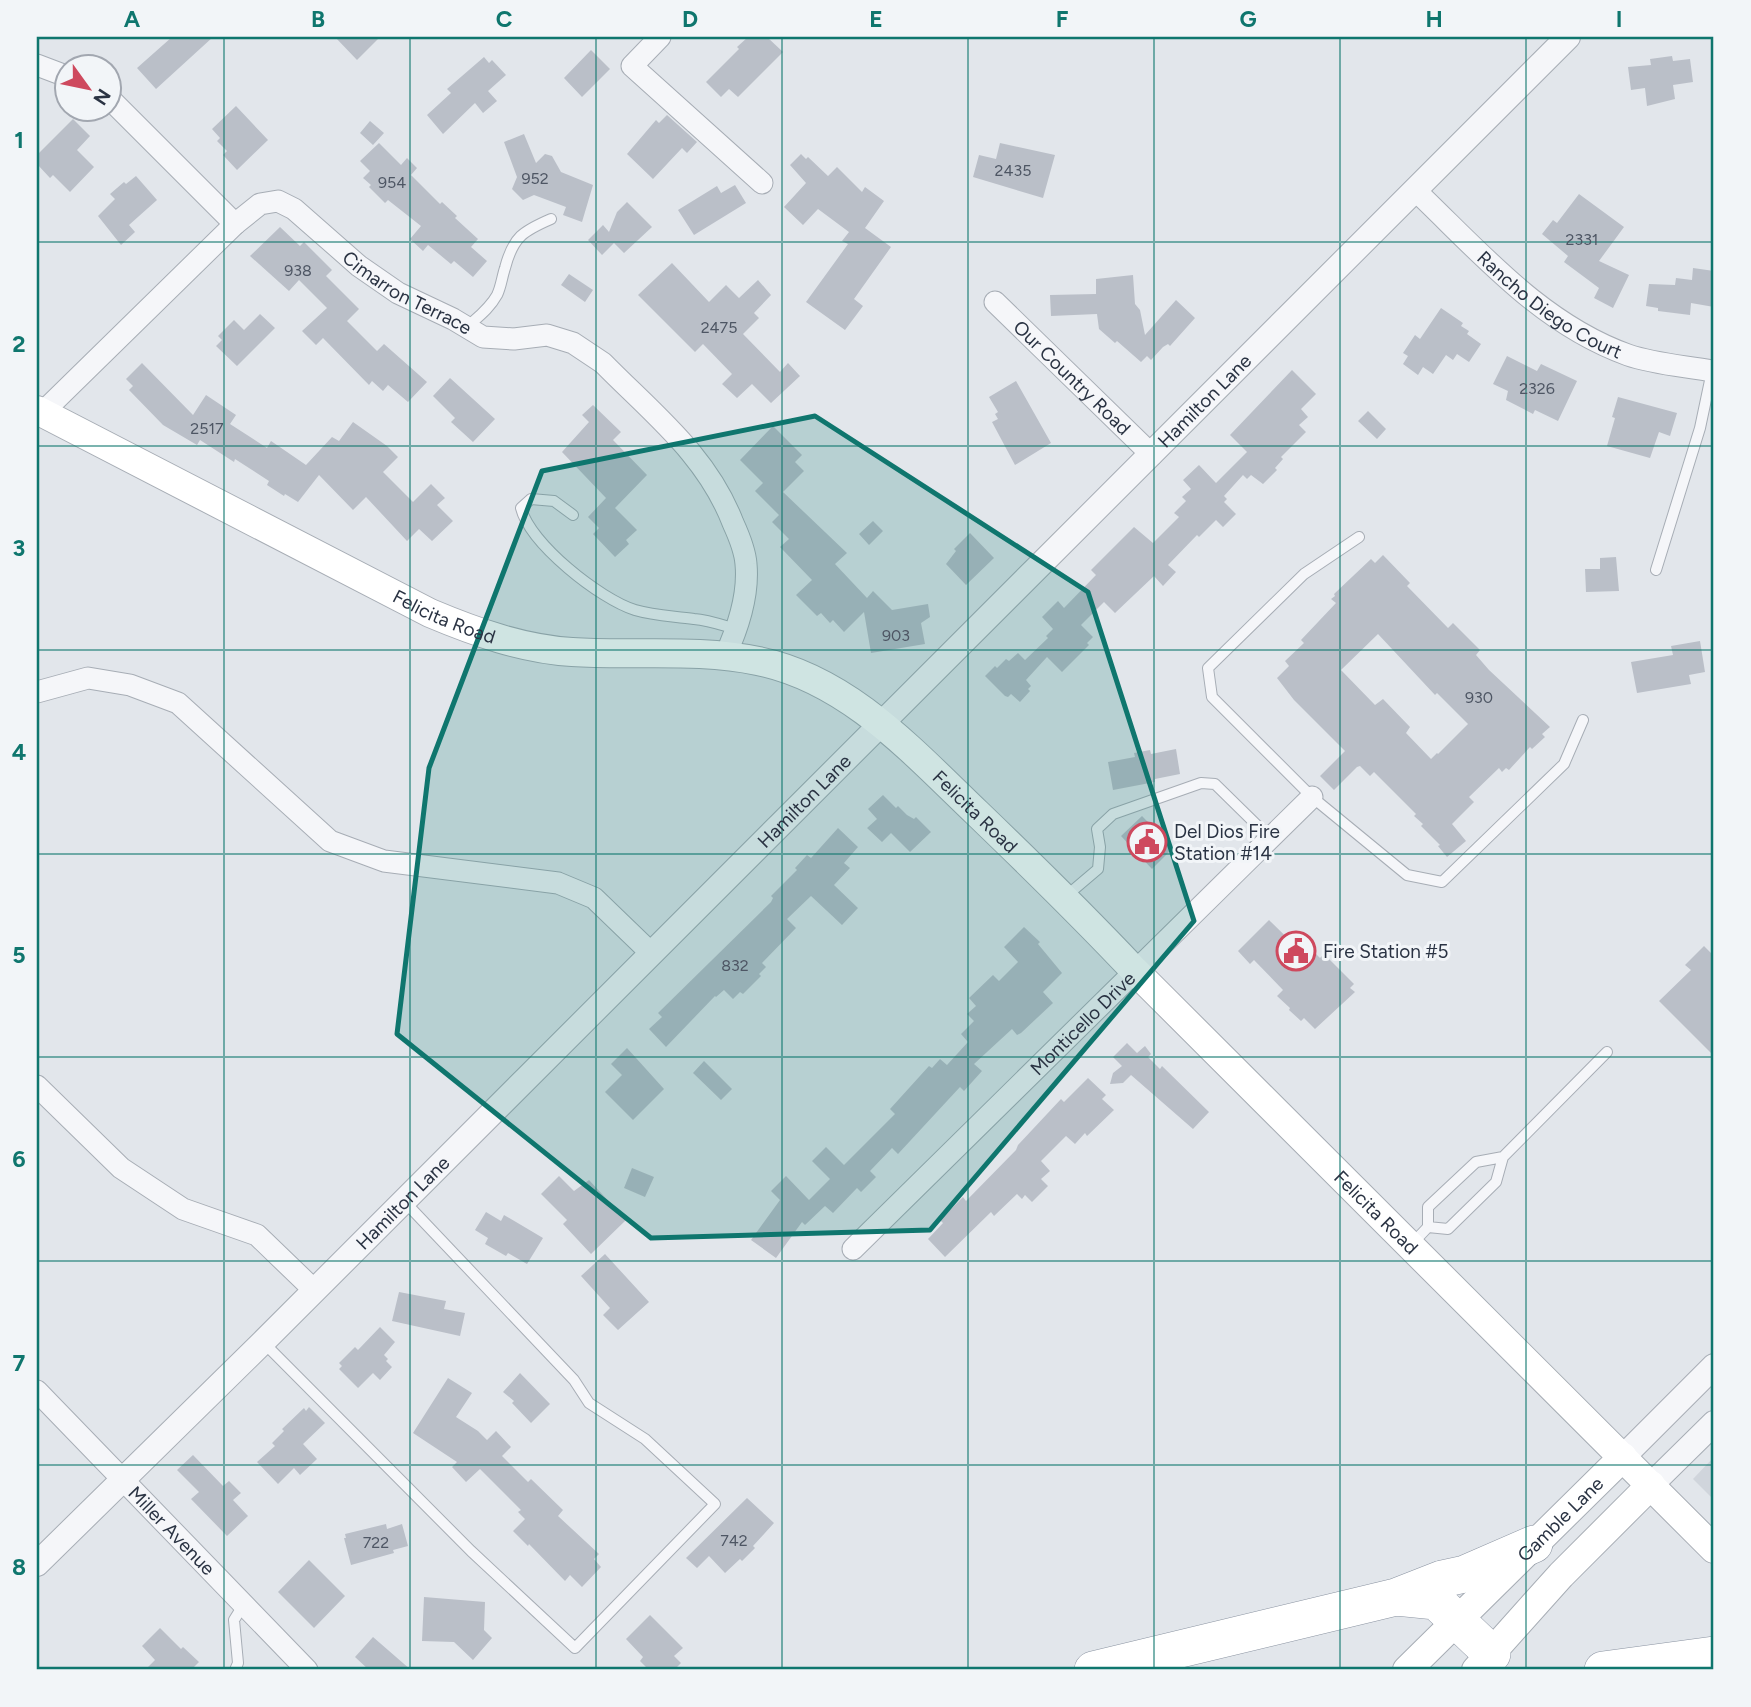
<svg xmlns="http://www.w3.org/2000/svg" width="1751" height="1707" font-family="Figtree,sans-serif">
<rect width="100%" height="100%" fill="#e2e6eb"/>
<path fill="#d0d5dc" d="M1714,1457V1500L1693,1479Z"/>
<path fill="#babfc8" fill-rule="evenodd" d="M172,37H213L156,89L137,68Z
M335,37H380L357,60Z
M748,37H767L783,52L738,97L729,89L721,97L706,82L739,49L737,47Z
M591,50L610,69L582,97L564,78Z
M1672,56L1673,61L1690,59L1693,82L1673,85L1675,99L1647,106L1645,88L1631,90L1628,67L1651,65L1650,59Z
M484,57L489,63L492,60L506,75L488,91L497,101L483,113L475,103L443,134L427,115L451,93L447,89Z
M236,106L268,140L237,170L223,155L227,151L217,141L220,138L212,129Z
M667,115L697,142L687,153L682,148L653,179L627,154L656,120L659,123Z
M73,119L90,136L77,150L94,167L70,192L53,175L50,178L37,164V155Z
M370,121L384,133L373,145L360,133Z
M524,134L536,163L545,154L552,156L561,172L593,185L582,222L563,215L566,207L534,195L523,200L512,189L517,177L504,142Z
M379,143L401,165L407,158L417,168L411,175L440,204L442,202L457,216L455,218L478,239L471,247L487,261L473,277L454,261L451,264L428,245L423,251L410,239L421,226L388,200L385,203L369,187L371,185L363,178L370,171L360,161Z
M1000,143L1055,155L1043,198L973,177L979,155L996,159Z
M801,154L806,159L808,157L828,176L837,167L862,192L865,187L884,201L865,228L891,247L854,299L863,306L845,330L806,302L848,244L842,241L849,232L818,209L803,225L784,207L806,183L790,165Z
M136,176L157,200L129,225L135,232L121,245L98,216L115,199L110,194L124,182L126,184Z
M735,185L746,203L694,235L678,210L717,186L721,193Z
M1579,194L1624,227L1599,261L1629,275L1613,308L1594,298L1599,288L1564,262L1568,256L1542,234L1553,220L1557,223Z
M627,202L652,227L624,253L614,243L602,255L588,240L603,225L609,232L617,212Z
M280,227L300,246L304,242L332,270L326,276L359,309L347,321L377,351L384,344L427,382L408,402L388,385L383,391L372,381L369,385L323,338L316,345L302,331L327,308L299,280L289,291L250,256Z
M672,263L709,302L726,285L739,298L758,280L771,295L754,313L759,318L743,334L780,372L788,363L800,376L771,403L752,384L737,398L722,384L732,374L703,344L695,352L638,295Z
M1693,268L1714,271V307L1691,303L1690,315L1658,311V308L1646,306L1649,284L1675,285L1676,278L1692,280Z
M569,274L593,290L585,302L561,285Z
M1133,275L1135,304L1140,310L1145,335L1176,300L1195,318L1170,346L1168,344L1163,347L1151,360L1147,356L1141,362L1117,341L1115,343L1099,329L1097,314L1051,316L1050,295L1096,294V279Z
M1441,308L1463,323L1461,326L1469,331L1467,334L1481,344L1469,362L1457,354L1453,360L1446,355L1433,374L1423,367L1418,375L1403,364L1408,356L1403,353L1415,335L1420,339Z
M260,314L275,328L237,366L216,346L222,340L218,336L234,320L244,330Z
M1507,356L1537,371L1541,364L1577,381L1558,421L1535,410L1533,414L1506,400L1508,391L1493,384Z
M142,363L193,415L206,395L236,415L230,424L267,448L271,441L306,465L332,437L339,441L353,422L387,446L398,457L383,472L413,502L431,484L445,498L437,505L453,521L432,541L419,529L407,541L366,497L353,510L319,475L298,502L285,494L284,496L267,485L269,481L235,459L234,462L200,440L197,445L163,425L129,390L133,386L126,379Z
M1292,370L1316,394L1301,409L1308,417L1299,425L1306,432L1281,457L1283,459L1275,468L1277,470L1263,484L1251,475L1247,479L1243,475L1224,496L1227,499L1224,502L1236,514L1223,527L1216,520L1199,537L1197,535L1168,565L1176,572L1163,586L1154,576L1115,613L1104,602L1081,625L1093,637L1087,643L1089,645L1062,672L1047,657L1026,680L1031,686L1028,689L1030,691L1020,702L1011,694L1008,697L1005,696L985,676L995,666L997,668L1006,659L1009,661L1018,653L1025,660L1048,638L1046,636L1053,629L1042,617L1058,601L1064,608L1096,575L1091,570L1134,527L1153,543L1179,517L1174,513L1186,501L1182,497L1191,489L1183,480L1199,465L1216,483L1247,452L1230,435Z
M450,378L495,419L473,442L451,422L455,418L433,396Z
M1016,381L1051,443L1015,465L992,422L998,419L995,414L998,412L989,397Z
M1618,397L1677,413L1670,436L1659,432L1650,458L1607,446L1615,418L1612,417Z
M593,405L621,432L613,440L647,475L615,508L637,530L626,540L629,544L615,557L593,534L599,528L588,517L606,498L562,452L589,422L582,415Z
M1368,411L1386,429L1377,439L1358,421Z
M773,426L802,455L795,462L804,471L783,492L847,553L835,564L867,598L873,591L892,610L928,604L930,617L921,623L925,644L871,653L864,612L844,632L833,620L830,623L821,613L817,616L796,595L812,580L780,547L789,539L772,522L779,515L755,491L763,483L740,460Z
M873,521L883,531L869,545L859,534Z
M970,533L994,558L966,585L946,564L956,551L954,549Z
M1383,555L1410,583L1407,586L1448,628L1453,623L1480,650L1476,655L1489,670L1550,727L1542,734L1545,737L1532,749L1530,747L1509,770L1506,768L1502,772L1499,768L1469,797L1474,802L1452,824L1466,841L1447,857L1438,846L1440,845L1421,826L1423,824L1414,816L1416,814L1374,772L1370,776L1360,766L1357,767L1334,790L1320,776L1345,751L1294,700L1277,678L1289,666L1285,661L1304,643L1301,640L1336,603L1331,599L1335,596L1334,594L1371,559L1375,563ZM1378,634L1435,695L1437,693L1468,724L1438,754L1437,753L1431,759L1406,733L1410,727L1383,699L1375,705L1341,670Z
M1616,557L1619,591L1586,592L1585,569H1600V558Z
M1700,641L1705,672L1689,675L1691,684L1637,693L1631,662L1673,655L1671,646Z
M1176,749L1180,774L1155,779V782L1113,790L1108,762L1135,757L1134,753L1150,750L1151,754Z
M883,795L896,808L898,806L907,815L914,819L916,817L931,832L910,852L891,833L882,842L867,828L877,819L868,809Z
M1142,816L1173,848L1152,869L1121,836Z
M838,828L858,847L844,863L850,868L834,885L858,908L842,925L811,896L787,919L796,928L762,963L766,967L759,974L761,976L743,994L740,992L733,999L724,990L716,997L715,996L666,1047L649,1029L662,1017L658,1013L771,902L773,898L771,896L797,870L795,868L807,855L811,858Z
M1269,920L1310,960L1316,954L1320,958L1324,954L1354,984L1350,988L1355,992L1315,1029L1304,1018L1301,1021L1289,1010L1290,1008L1277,996L1283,990L1254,960L1250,964L1238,951Z
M1024,927L1040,942L1038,944L1062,973L1043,992L1053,1003L1021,1033L1017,1035L1012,1029L974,1064L982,1071L964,1091L960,1087L898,1154L892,1148L870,1171L876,1177L861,1192L857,1188L833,1213L825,1206L805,1225L802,1222L776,1258L751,1240L780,1200L771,1191L786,1176L809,1200L830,1179L812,1161L826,1147L844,1165L895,1114L890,1109L929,1066L932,1068L940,1059L947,1065L968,1042L961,1034L974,1021L967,1014L976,1006L969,998L993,975L999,981L1018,962L1004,947Z
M1704,946L1714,956V1056L1659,1001L1691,970L1685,965Z
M1127,1043L1137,1053L1145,1046L1151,1054L1148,1057L1160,1069L1162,1066L1209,1112L1193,1129L1131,1075L1123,1083L1110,1084L1113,1073L1122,1066L1113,1057Z
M627,1048L664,1089L633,1120L605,1092L622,1075L611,1064Z
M704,1061L732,1089L721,1100L693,1073Z
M1088,1078L1106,1095L1102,1099L1114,1110L1087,1136L1085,1133L1075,1144L1066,1136L1041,1161L1050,1171L1041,1179L1048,1186L1032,1202L1025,1195L1022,1199L1017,1194L994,1216L991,1212L945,1257L928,1239L943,1223L940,1220L963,1197L966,1201L1016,1150L1018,1145L1061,1099L1064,1102Z
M632,1168L654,1177L645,1197L624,1188Z
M559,1176L574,1191L589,1180L626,1220L591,1254L563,1224L567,1220L541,1194Z
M486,1212L501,1221L504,1215L543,1238L527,1264L508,1253L506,1256L485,1244L488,1238L475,1230Z
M605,1254L649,1302L618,1330L603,1315L610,1308L581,1276Z
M399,1292L446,1301L444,1309L465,1313L460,1336L392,1321Z
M380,1327L395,1342L384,1355L388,1359L386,1361L392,1367L380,1380L373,1373L358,1388L339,1369L342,1366L339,1363L355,1347L358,1350Z
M520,1373L550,1404L531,1423L512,1403L514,1401L503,1392Z
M448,1378L472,1393L456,1417L478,1431L487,1440L496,1431L511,1447L502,1456L528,1482L531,1479L563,1510L558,1516L599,1554L594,1559L601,1567L582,1587L570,1575L565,1581L529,1544L528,1546L513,1531L525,1519L518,1512L521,1510L480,1469L466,1482L452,1467L457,1462L413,1433Z
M309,1407L325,1423L303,1444L317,1459L300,1475L294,1468L278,1484L257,1462L275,1446L272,1443L284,1431L282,1429L304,1408L306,1411Z
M193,1455L223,1486L229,1481L241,1493L233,1500L248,1516L227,1536L191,1499L199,1492L177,1470Z
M747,1498L774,1523L753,1546L755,1548L742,1561L740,1559L725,1573L709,1556L697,1568L686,1558Z
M386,1524L387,1529L402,1524L408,1546L393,1550L394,1553L351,1565L344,1538H346L345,1534Z
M309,1560L345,1596L314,1628L278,1592Z
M424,1597L485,1602L484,1630L492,1638L473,1660L454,1642L422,1641Z
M650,1615L683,1648L674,1656L681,1663L674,1670H649L640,1661L643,1657L626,1639Z
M160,1628L181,1649L183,1647L199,1662L191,1670H145L155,1660L142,1646Z
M373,1637L411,1670H369L355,1657Z"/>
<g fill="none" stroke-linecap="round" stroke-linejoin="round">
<defs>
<path id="service" d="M467,327C478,317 490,308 497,295C501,287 502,277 505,268C513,237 523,231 551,219
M573,515L554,501L531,499L521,508C530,544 600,599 635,610C655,616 674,616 694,619C708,620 722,625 736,629
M1359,537L1304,574L1208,668L1212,697L1312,797L1407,875L1442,882L1564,764L1583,720
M1656,570L1700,428L1712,371
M1065,897L1098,869L1100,847L1097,829L1113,814L1201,783L1215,784L1271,839
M1503,1157L1607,1052
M1411,1245L1428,1227V1207L1476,1162L1503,1157L1496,1182L1448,1229L1428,1227
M263,1342L471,1551L575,1648L715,1504L645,1439L589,1403L574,1380L403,1200
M235,1670L238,1663L234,1620L244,1604"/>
<g id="minor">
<path d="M660,37L632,66L762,183"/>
<path d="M37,65L66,76"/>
<path d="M108,97L235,224"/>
<path id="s1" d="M1415,190C1480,252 1541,324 1628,355C1654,364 1685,366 1712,371"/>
<path id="s2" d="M995,302L1152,455"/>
<path id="s3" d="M42,413L235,224L260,204L278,201L294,209L359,266L398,293L453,319L483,337L514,339L547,335L573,343L603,363C653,414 707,455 733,523C739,536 745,550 746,564C749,596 738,628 725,656"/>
<path d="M37,692L88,678L130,685L178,703L330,841L384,861L558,883L594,898L651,953"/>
<path d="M37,1086L121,1168L183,1209L257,1235L314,1290"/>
<path id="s4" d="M853,1249L1312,797"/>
<path id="s5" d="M37,1391L307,1670"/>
</g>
<g id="tertiary">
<path d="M1623,1457L1714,1366"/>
<path d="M1651,1485L1714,1423"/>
<path id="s6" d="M37,1564L263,1342L1568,37"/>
</g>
<g id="secondary">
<path id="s7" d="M37,410L430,613C475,632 523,649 572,652C633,656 699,648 758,661C848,679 913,752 977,813C1030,864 1083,916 1134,970L1714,1549"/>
<path id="s8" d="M1407,1670L1623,1457"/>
<path d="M1476,1670L1561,1575L1651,1485"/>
</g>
<path id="motorway" d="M1396,1597L1436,1601L1492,1654
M1093,1670L1396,1597L1442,1579L1465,1574L1534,1544
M1603,1670L1714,1655"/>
</defs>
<use href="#service" stroke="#a7adb5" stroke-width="12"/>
<use href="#minor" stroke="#a7adb5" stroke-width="23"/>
<use href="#tertiary" stroke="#a7adb5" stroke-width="26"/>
<use href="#secondary" stroke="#a7adb5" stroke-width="30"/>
<use href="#motorway" stroke="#8a93a1" stroke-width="38"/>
<use href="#service" stroke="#f5f6f9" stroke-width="10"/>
<use href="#minor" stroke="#f5f6f9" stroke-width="21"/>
<use href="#tertiary" stroke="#f5f6f9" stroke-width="24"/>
<use href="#secondary" stroke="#fff" stroke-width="28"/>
<use href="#motorway" stroke="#fff" stroke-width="37"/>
</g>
<path fill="#0f766e" fill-opacity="0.2" stroke="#0f766e" stroke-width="5" stroke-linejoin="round" d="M815,416L1088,592L1194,921L930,1230L651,1238L397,1034L429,768L542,471Z"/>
<path fill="none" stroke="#0f766e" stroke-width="2" stroke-opacity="0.55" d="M224,37V1670M410,37V1670M596,37V1670M782,37V1670M968,37V1670M1154,37V1670M1340,37V1670M1526,37V1670M37,242H1714M37,446H1714M37,650H1714M37,854H1714M37,1057H1714M37,1261H1714M37,1465H1714"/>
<defs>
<symbol id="civic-ring" viewBox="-11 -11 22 22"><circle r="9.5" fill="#f2f5f8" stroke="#ce495e" stroke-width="1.5"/><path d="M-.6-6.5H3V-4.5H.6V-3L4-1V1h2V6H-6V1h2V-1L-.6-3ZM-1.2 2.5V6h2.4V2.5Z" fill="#ce495e"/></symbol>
</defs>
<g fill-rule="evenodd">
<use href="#civic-ring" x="1125" y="820" width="44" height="44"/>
<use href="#civic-ring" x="1274" y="929" width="44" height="44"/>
</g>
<g text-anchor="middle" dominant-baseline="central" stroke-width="6" stroke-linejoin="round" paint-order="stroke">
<g font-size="16" fill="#4e5664">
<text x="1013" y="170">2435</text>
<text x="535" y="178">952</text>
<text x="392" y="182">954</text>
<text x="1582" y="239">2331</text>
<text x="298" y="270">938</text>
<text x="719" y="327">2475</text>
<text x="1537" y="388">2326</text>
<text x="207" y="428">2517</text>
<text x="896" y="635">903</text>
<text x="1479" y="697">930</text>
<text x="735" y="965">832</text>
<text x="734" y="1540">742</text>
<text x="376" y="1542">722</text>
</g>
<g font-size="19" fill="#2a3343" stroke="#f2f5f8">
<text stroke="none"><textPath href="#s3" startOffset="480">Cimarron Terrace</textPath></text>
<text stroke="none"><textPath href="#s1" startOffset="178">Rancho Diego Court</textPath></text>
<text stroke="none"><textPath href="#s2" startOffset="108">Our Country Road</textPath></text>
<text stroke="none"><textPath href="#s6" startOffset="1648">Hamilton Lane</textPath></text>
<text stroke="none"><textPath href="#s7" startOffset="457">Felicita Road</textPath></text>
<text stroke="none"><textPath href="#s6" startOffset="1082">Hamilton Lane</textPath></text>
<text stroke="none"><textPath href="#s7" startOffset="1045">Felicita Road</textPath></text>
<text stroke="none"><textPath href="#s4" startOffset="322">Monticello Drive</textPath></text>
<text stroke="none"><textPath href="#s6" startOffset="514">Hamilton Lane</textPath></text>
<text stroke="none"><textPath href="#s7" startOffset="1612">Felicita Road</textPath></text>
<text stroke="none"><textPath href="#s8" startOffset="215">Gamble Lane</textPath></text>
<text stroke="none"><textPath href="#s5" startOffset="194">Miller Avenue</textPath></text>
</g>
<g font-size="19" fill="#2a3343" stroke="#f2f5f8" text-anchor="start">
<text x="1174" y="831">Del Dios Fire<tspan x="1174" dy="22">Station #14</tspan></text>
<text x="1323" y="951">Fire Station #5</text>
</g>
</g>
<rect width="1751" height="1707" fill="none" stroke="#f2f5f8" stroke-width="77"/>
<g transform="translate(88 88) rotate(123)"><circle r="33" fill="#f2f5f8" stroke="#a2a7b0" stroke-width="2"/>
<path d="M0-5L12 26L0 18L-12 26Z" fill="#ce495e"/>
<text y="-10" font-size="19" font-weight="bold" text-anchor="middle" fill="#2a3343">N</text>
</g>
<rect x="38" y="38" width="1674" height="1630" fill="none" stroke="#0f766e" stroke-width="2.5"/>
<g font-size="23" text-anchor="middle" font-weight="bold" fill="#0f766e">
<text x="132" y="27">A</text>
<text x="318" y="27">B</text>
<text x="504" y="27">C</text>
<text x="690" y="27">D</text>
<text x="876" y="27">E</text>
<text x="1062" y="27">F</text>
<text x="1248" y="27">G</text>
<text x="1434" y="27">H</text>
<text x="1619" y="27">I</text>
<text x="19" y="148">1</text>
<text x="19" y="352">2</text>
<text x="19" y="556">3</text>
<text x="19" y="760">4</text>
<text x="19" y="963">5</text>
<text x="19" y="1167">6</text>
<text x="19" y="1371">7</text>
<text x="19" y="1575">8</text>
</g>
</svg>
